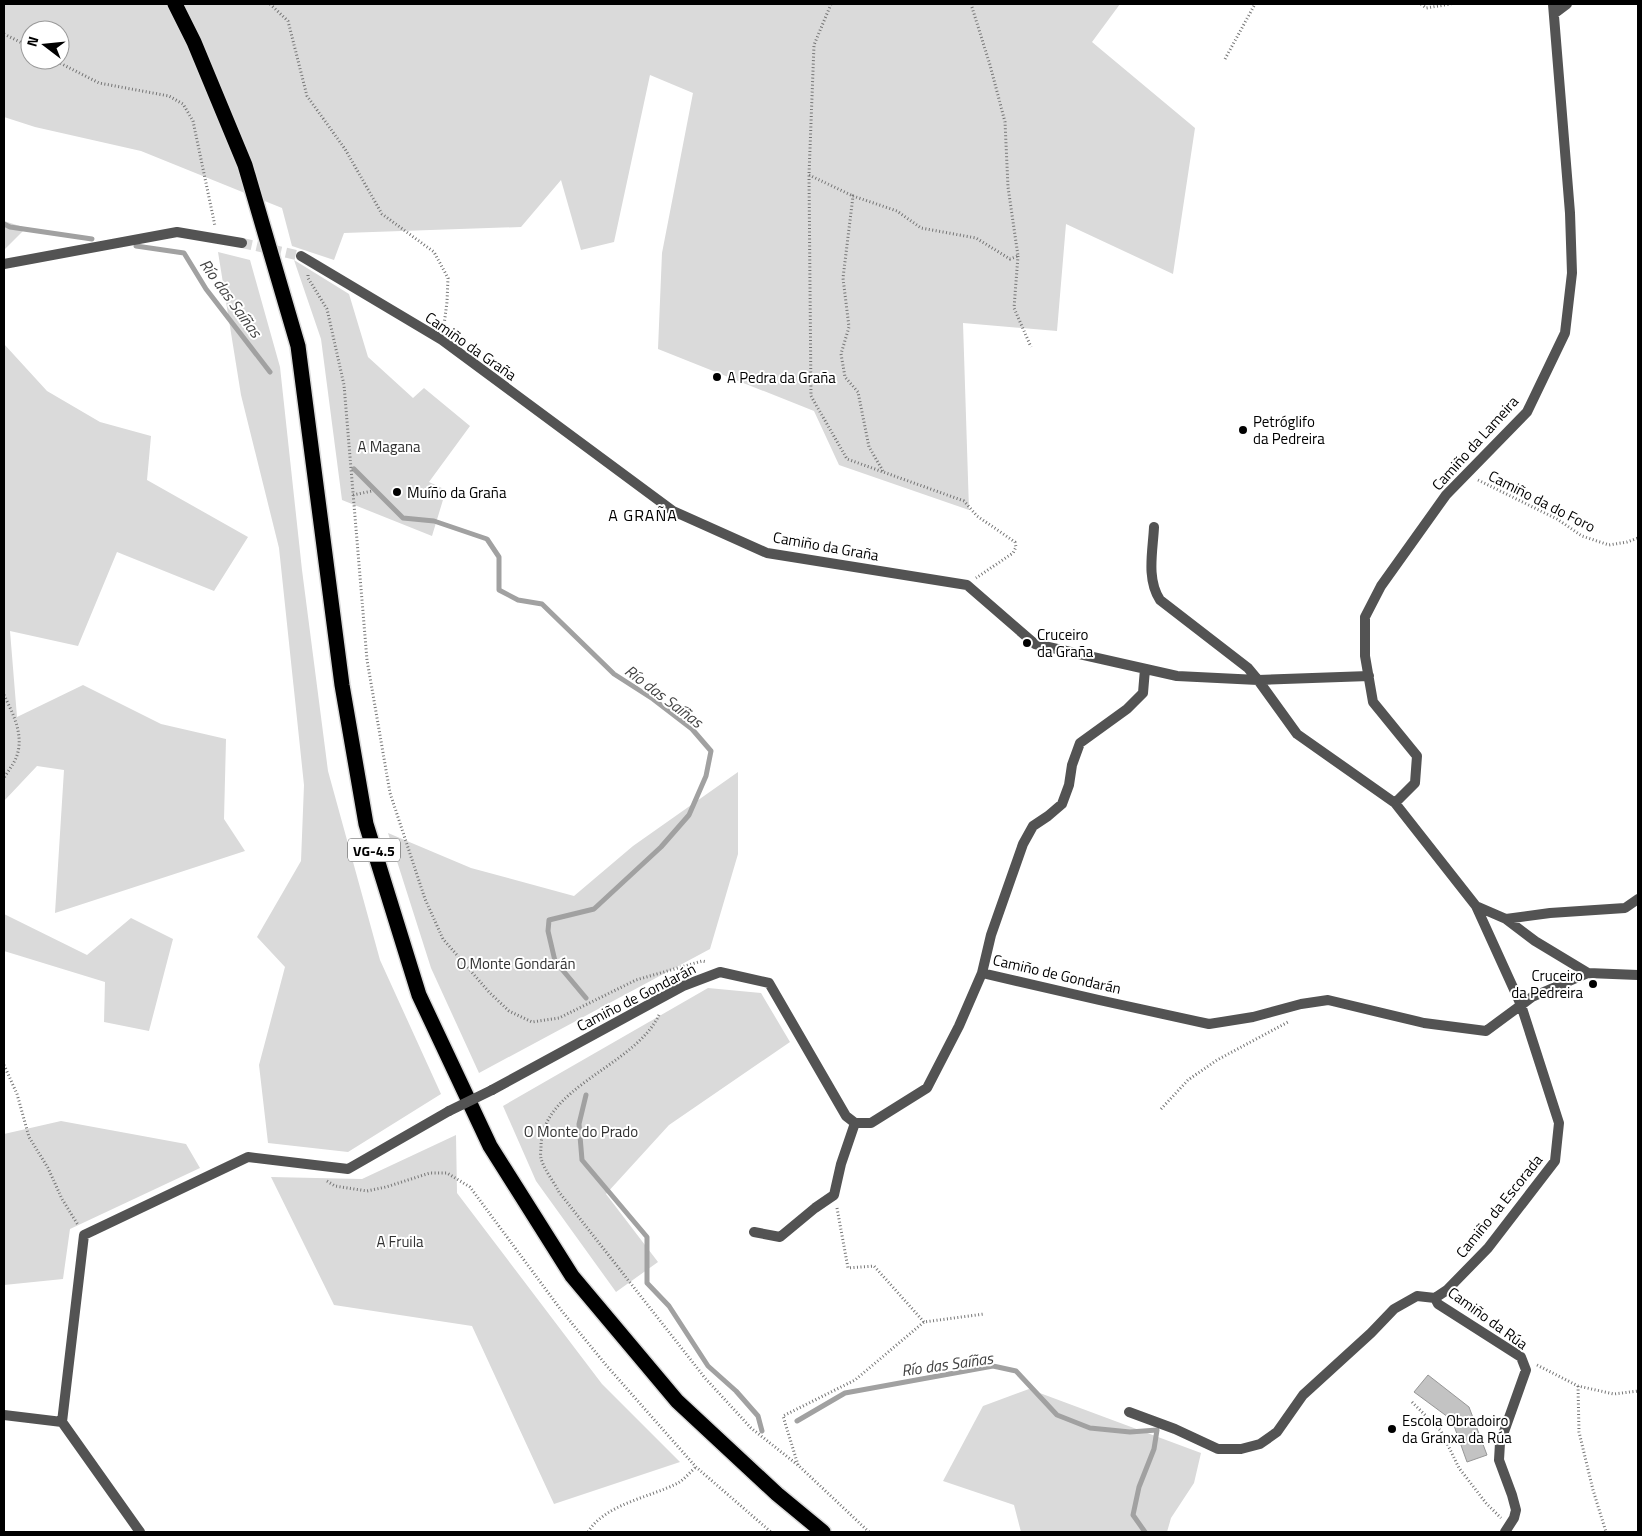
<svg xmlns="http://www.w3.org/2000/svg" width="1642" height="1536" font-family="'Titillium Web',sans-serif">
<rect width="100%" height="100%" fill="#fff"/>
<path fill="#dadada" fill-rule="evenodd" d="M4,4H1120L1092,42L1195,128L1173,274L1066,224L1057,331L963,323L969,510L839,465L814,411L658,349L662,253L693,93L650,75L614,242L581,250L561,180L521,227L344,233L334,260L292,246L282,208L141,151L35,127L4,117ZM30,30H60V60H30Z
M4,221L26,228L4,250Z
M218,252L250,260L280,367L302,570L328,771L380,960L441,1094L348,1152L268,1143L259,1065L285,967L257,937L301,861L304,785L279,548L241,395Z
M294,260L349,294L368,357L413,398L424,388L470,426L429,482L446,490L432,536L342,500L321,339Z
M4,344L47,391L100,422L151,436L147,480L248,537L214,591L117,552L78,646L10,631L17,717L83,685L161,724L226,739L224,819L245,851L55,913L64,770L37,766L4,801Z
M738,772V854L710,949L479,1073L431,968L388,833L471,868L574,896L633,846Z
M4,914L87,955L131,918L173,939L149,1031L104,1022L105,982L4,951Z
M708,988L761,993L790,1042L669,1125L606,1194L658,1262L616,1292L536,1181L503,1106Z
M61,1121L186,1144L200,1168L70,1229L63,1279L4,1285V1134Z
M456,1135L457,1193L602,1384L680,1462L554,1504L472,1326L334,1305L271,1177L362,1179Z
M1029,1389L1201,1453L1194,1483L1171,1518L1167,1532H1021L1014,1505L943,1481L983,1406Z"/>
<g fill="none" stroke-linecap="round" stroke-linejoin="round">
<path stroke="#a1a1a1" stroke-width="5" d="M4,224L10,227L92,239
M136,246L184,253L206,289L270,372
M354,469L403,518L434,521L487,539L499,557V590L518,600L542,604L614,674L653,699L692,729L711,751L706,776L689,815L661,847L594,909L549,920L548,931L555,961L586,998
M586,1095L579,1124L582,1160L647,1237V1283L669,1306L708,1366L736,1391L758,1416L762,1431
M797,1421L845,1393L993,1366L1016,1371L1057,1415L1090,1428L1130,1432L1157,1430L1154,1449L1139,1487L1133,1515L1145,1532"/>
</g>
<path fill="#c3c3c3" stroke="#979797" d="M1428,1375L1469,1407L1487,1455L1467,1462L1452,1420L1414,1392Z"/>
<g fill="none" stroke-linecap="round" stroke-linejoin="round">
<path stroke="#d9d9d9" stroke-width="10" stroke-dasharray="10 5" stroke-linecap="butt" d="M242,243L301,256"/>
<defs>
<path id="highway" d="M175,4L194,42L245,165L298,346L342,685L366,824L419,995L490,1146L572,1276L677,1401L777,1494L823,1532"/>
</defs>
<use href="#highway" stroke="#dbdbdb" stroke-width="18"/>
<path stroke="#757575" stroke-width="3" stroke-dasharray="1 2.5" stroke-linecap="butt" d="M270,4L288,21L307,96L345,149L382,214L434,252L448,278L447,302L444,325
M831,4L814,45L809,175L811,396L847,459L964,501L977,516L1015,542L1016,547L1013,553L976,578
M1421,4L1426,8L1451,4
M4,34L30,47
M1225,59L1255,4
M54,60L99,83L169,96L183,104L193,121L215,226
M809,175L853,196
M1018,256L1014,308L1031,347
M308,275V278L327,309L344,385L367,660L390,793L425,899L443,939L489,992L509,1011L532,1022L559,1018L636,980L702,961L707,962
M883,471L869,447L858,392L845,377L841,354L849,327L843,278L853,196L897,211L921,228L976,238L1010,259L1018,256L1008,187L1005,122L990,65L971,4
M1478,480L1557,519L1582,536L1609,545L1627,542L1638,538
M353,495L372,491
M4,695C13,714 25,736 16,758C13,765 8,771 4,778
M659,1015C635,1066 541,1087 541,1147C541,1150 540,1155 541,1158C543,1168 554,1182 559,1192L705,1378L751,1428L799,1466L869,1532
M4,1065L17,1094L29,1137L48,1168L62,1199L78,1225
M1161,1109L1188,1080L1217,1060L1288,1022
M327,1181L335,1186L367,1191L386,1187L430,1173H447L470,1187L561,1310L606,1365L696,1467L771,1532
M837,1208L848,1268L874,1266L924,1322
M1537,1365L1578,1386L1614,1394L1638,1391
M1578,1386L1579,1432L1593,1490L1606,1532
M1412,1402L1441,1431L1459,1468L1486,1503L1501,1518
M798,1465L783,1416L855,1380L924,1322L984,1314
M588,1532C605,1504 651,1497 678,1483C685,1479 690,1472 696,1467"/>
<path stroke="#535353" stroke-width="10" d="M1555,13L1567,4
M301,256L442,340L673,511L767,553L967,585L1035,644L1177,676L1258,680
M4,264L177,232L242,243
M1154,527C1153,550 1146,579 1160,600L1248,668L1258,680
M1369,676L1258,680L1297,734L1395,803L1476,906L1521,1005L1559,1123L1555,1161L1488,1248L1447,1290L1435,1298
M1395,803L1415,783L1417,756L1373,702L1365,656V617L1381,586L1446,495L1527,412L1565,333L1572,273L1570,213L1553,4
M1476,906L1506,919L1535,941L1588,973L1638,975
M1506,919L1550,913L1625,908L1638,899
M982,973L991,935L1023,844L1033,826L1048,816L1062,804L1069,785L1072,765L1080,743L1127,709L1143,693L1145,669
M492,1090L683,986L720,972L769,983L846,1116L855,1123H871L927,1088L959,1026L982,973L1099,1000L1209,1024L1253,1017L1301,1004L1328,1000L1424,1023L1486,1031L1532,997L1588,973
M754,1232L780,1237L815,1208L834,1195L841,1164L855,1123
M1435,1298L1438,1304L1521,1357L1526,1370L1500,1443L1499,1460L1512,1495L1516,1510L1514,1518L1505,1532
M1129,1412L1175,1429L1218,1449H1241L1260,1444L1277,1432L1303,1395L1371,1333L1394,1309L1417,1296L1435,1298
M4,1415L62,1422L84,1235L248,1157L348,1169L449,1111
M62,1422L140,1532"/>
<use href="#highway" stroke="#000" stroke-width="15"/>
<path stroke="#535353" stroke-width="10" d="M449,1111L492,1090"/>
</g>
<g fill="#000" stroke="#fff" stroke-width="2">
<circle cx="717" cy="377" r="5"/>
<circle cx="1243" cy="430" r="5"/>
<circle cx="397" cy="492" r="5"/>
<circle cx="1027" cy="643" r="5"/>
<circle cx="1593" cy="984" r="5"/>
<circle cx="1392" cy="1429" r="5"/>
</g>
<g text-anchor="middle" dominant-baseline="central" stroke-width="4" stroke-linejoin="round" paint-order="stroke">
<rect fill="#fff" stroke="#4c4c4c" stroke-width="1" x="348" y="838.5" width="52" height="23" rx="4"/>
<g font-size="14" font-weight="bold" fill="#000">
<text x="374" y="850">VG-4.5</text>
</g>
<g font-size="15" fill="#000" stroke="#fff">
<text transform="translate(471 346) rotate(35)">Camiño da Graña</text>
<text transform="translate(1475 443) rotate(-48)">Camiño da Lameira</text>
<text transform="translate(1542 501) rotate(27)">Camiño da do Foro</text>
<text transform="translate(826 546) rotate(10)">Camiño da Graña</text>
<text transform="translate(1057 974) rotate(13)">Camiño de Gondarán</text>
<text transform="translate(636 997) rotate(-27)">Camiño de Gondarán</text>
<text transform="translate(1499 1206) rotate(-51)">Camiño da Escorada</text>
<text transform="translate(1488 1318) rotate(36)">Camiño da Rúa</text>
</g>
<g font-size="15" fill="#000" stroke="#fff" text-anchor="start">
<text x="727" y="377">A Pedra da Graña</text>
<text x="1253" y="421">Petróglifo<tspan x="1253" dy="17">da Pedreira</tspan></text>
<text x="407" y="492">Muíño da Graña</text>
<text x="1037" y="634">Cruceiro<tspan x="1037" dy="17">da Graña</tspan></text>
<text x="1583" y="975" text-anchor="end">Cruceiro<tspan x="1583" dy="17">da Pedreira</tspan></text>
<text x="1402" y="1420">Escola Obradoiro<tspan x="1402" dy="17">da Granxa da Rúa</tspan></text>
</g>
<g font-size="15" fill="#313131" stroke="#fff">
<text x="389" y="446">A Magana</text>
<text x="516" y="963">O Monte Gondarán</text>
<text x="581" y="1131">O Monte do Prado</text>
<text x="400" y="1241">A Fruila</text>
</g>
<g font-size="16" font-style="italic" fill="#424242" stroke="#fff">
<text transform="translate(231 298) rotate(54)">Río das Saíñas</text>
<text transform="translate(664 696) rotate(37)">Río das Saíñas</text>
<text transform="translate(947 1364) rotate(-8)">Río das Saíñas</text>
</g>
<g font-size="16" letter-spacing="1" fill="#000" stroke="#fff">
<text x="643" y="515">A GRAÑA</text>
</g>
</g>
<rect width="1642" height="1536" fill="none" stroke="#000000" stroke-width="10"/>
<g transform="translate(45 45) rotate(286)"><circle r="24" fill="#ffffff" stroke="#999999"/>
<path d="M0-4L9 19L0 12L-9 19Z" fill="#000000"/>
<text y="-8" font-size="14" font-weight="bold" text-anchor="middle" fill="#000000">N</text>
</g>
</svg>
